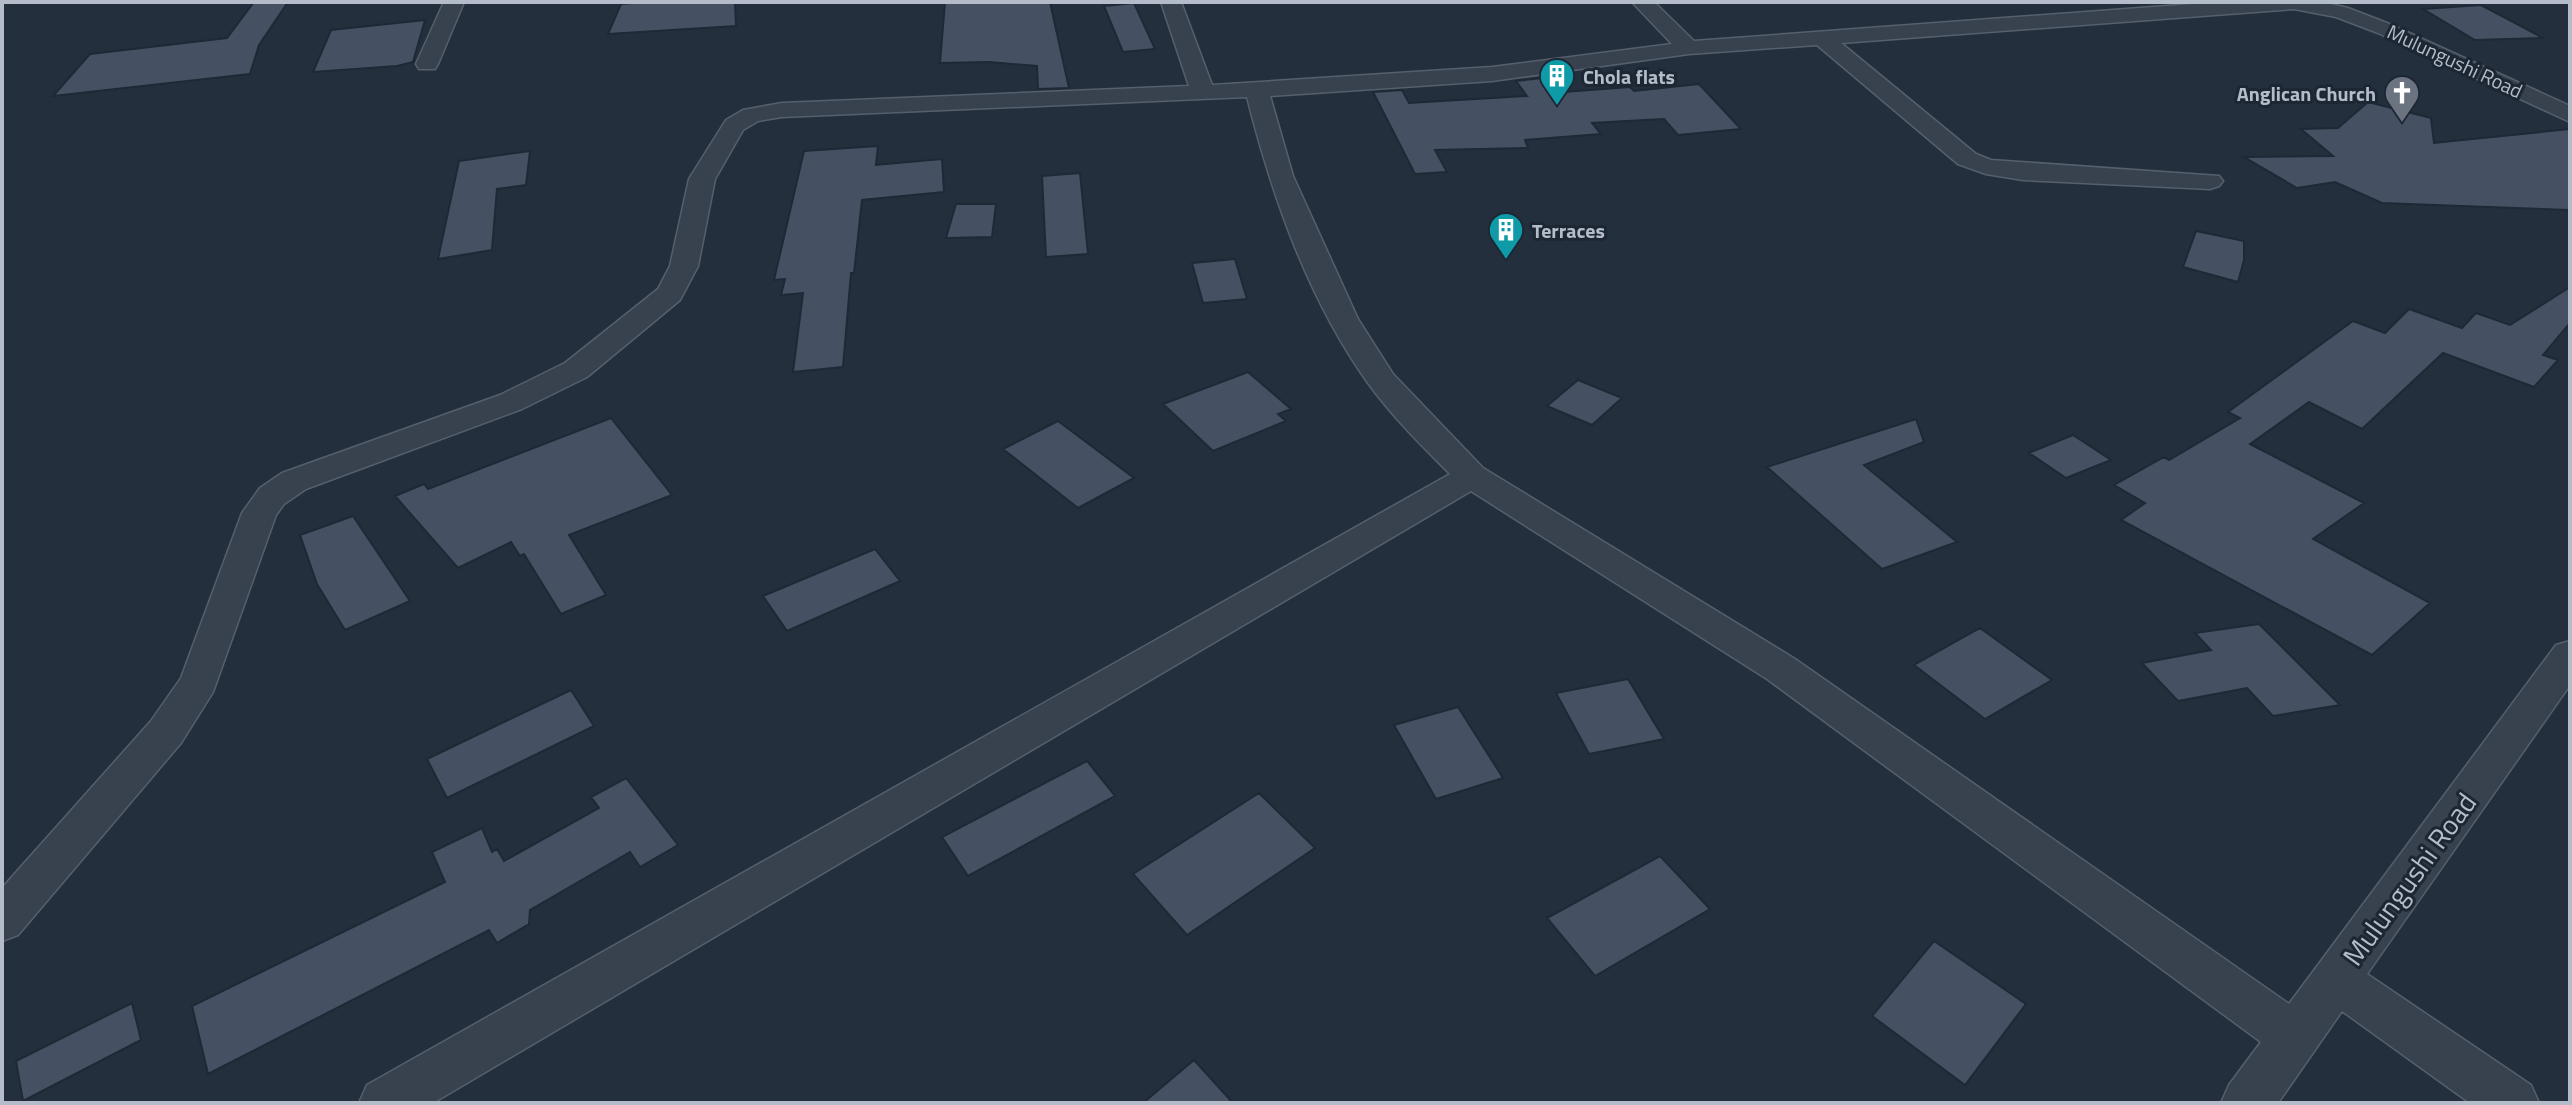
<svg xmlns="http://www.w3.org/2000/svg" width="2572" height="1105" font-family="'Titillium Web',sans-serif">
<rect width="100%" height="100%" fill="#242f3e"/>
<path fill="#455162" stroke="#1f2835" stroke-width="2" d="M254,2H288L259,45L250,74L53,96L90,54L227,38Z
M645,2H735L736,26L608,34L621,4Z
M945,2H1050L1069,88L1038,89L1037,66L989,62L940,63Z
M1134,3L1155,49L1123,52L1104,6Z
M2481,5L2543,38L2475,40L2423,9Z
M425,20L413,62L397,66L313,72L331,30Z
M1552,77L1564,92L1630,87L1634,91L1699,84L1741,129L1678,135L1664,119L1592,123L1601,134L1525,140L1528,148L1435,150L1447,172L1415,174L1373,92L1402,90L1409,103L1527,96L1516,81Z
M2368,102L2431,118L2434,143L2570,129V210L2382,203L2335,182L2297,188L2244,157L2333,156L2301,129L2338,128Z
M878,146L876,165L942,159L944,192L862,200L854,273H851L843,367L793,372L803,293L781,295L785,279L774,280L804,151Z
M530,151L526,185L497,189L492,250L438,259L459,161Z
M1080,173L1088,254L1046,257L1042,176Z
M956,204H996L992,237L946,238Z
M2196,231L2244,241V260L2238,282L2183,267Z
M1235,259L1247,299L1203,303L1192,263Z
M2570,287V323L2543,355L2558,360L2534,387L2443,353L2362,429L2309,402L2250,444L2364,503L2313,539L2430,603L2372,655L2121,520L2145,503L2114,485L2164,457L2169,460L2240,418L2228,412L2353,321L2385,333L2409,309L2462,328L2476,313L2510,325Z
M1248,372L1291,409L1278,414L1286,421L1213,451L1163,404Z
M1578,380L1622,398L1592,425L1547,406Z
M611,418L672,495L569,535L606,595L561,614L524,554L520,556L511,542L458,568L395,496L424,484L428,489Z
M1916,419L1924,442L1864,465L1957,542L1882,569L1767,467Z
M1058,421L1134,478L1078,508L1003,449Z
M2073,435L2111,460L2066,478L2029,453Z
M353,516L410,601L345,630L317,584L300,535Z
M875,549L900,581L787,631L763,596Z
M2259,624L2340,705L2273,716L2247,688L2178,701L2142,663L2211,650L2195,633Z
M1980,628L2052,680L1985,719L1914,665Z
M1628,679L1664,739L1589,754L1556,693Z
M571,690L594,726L447,798L427,759Z
M1458,707L1503,778L1436,799L1394,725Z
M1087,761L1115,796L968,876L942,837Z
M626,778L678,845L640,867L630,852L530,910L529,924L497,943L489,930L208,1074L192,1006L445,882L432,852L482,828L492,852L497,849L504,861L599,808L591,797Z
M1259,793L1315,848L1187,935L1133,874Z
M1660,856L1710,909L1595,976L1547,918Z
M1934,941L2026,1004L1965,1085L1872,1016Z
M132,1003L141,1040L23,1101L16,1061Z
M1194,1060L1233,1103H1143Z"/>
<g fill="none" stroke-linecap="round" stroke-linejoin="round">
<defs>
<path id="street" d="M444,2H464L438,64L435,69H419L416,64Z
M1161,2H1181L1212,85L1492,67L1672,44L1632,2H1654L1694,41L2221,2H2322L2348,8L2392,25L2570,106V122L2378,33L2336,17L2294,9L1841,43L1976,154L1991,160L2219,176L2223,181L2219,186L2210,189L2023,180L1986,174L1958,164L1817,45L1689,54L1492,81L1270,96L1293,176L1358,319L1393,374L1483,468L1795,659L2289,1004L2556,645L2570,641V685L2367,974L2531,1085L2539,1103H2470L2342,1011L2278,1103H2221L2229,1085L2261,1042L1767,679L1471,491L433,1103H359L367,1085L1450,474C1421,445 1392,416 1368,383C1308,299 1272,196 1247,97L782,117L758,121L743,130L715,179L698,266L680,300L587,377L522,409L306,489L284,504L276,515L213,692L181,743L18,935L2,941V888L151,721L181,678L242,513L260,488L282,473L500,395L565,363L658,289L670,266L689,179L726,120L743,110L782,103L1189,86Z"/>
</defs>
<use href="#street" stroke="#565f6c" stroke-width="3"/>
<use href="#street" fill="#38414e" fill-rule="evenodd"/>
</g>
<defs>
<symbol id="building-pin" viewBox="-11 -11 22 30"><path d="M0 17L-7.5 6A9.5 9.5 0 1 1 7.5 6Z" fill="#0f9aa8" stroke="#1d2633"/><path d="M-4-6H4V6H1V3H-1V6H-4ZM-2.5-4.3h1.7v1.8h-1.7ZM.8-4.3h1.7v1.8H.8ZM-2.5-1h1.7V.8h-1.7ZM.8-1h1.7V.8H.8Z" fill="#fff"/></symbol>
<symbol id="church-pin" viewBox="-11 -11 22 30"><path d="M0 17L-7.5 6A9.5 9.5 0 1 1 7.5 6Z" fill="#6b7280" stroke="#1d2633"/><path d="M-1.2-6h2.4v3.5h3.3v2.4h-3.3V6h-2.4V-.1h-3.3v-2.4h3.3Z" fill="#fff"/></symbol>
</defs>
<g fill-rule="evenodd">
<use href="#building-pin" x="1537" y="56" width="40" height="54"/>
<use href="#church-pin" x="2382" y="73" width="40" height="54"/>
<use href="#building-pin" x="1486" y="210" width="40" height="54"/>
</g>
<g text-anchor="middle" dominant-baseline="central" stroke-width="6" stroke-linejoin="round" paint-order="stroke">
<g font-size="20" fill="#b4bcc9" stroke="#1d2633">
<text transform="translate(2455 61) rotate(25)">Mulungushi Road</text>
</g>
<g font-size="20" font-weight="bold" fill="#b4bcc9" stroke="#1d2633" text-anchor="start">
<text x="1583" y="76">Chola flats</text>
<text x="2376" y="93" text-anchor="end">Anglican Church</text>
<text x="1532" y="230">Terraces</text>
</g>
<g font-size="28" fill="#b4bcc9" stroke="#1d2633">
<text transform="translate(2409 879) rotate(-54)">Mulungushi Road</text>
</g>
</g>
<rect width="2572" height="1105" fill="none" stroke="#b4bcc9" stroke-width="8"/>
</svg>
